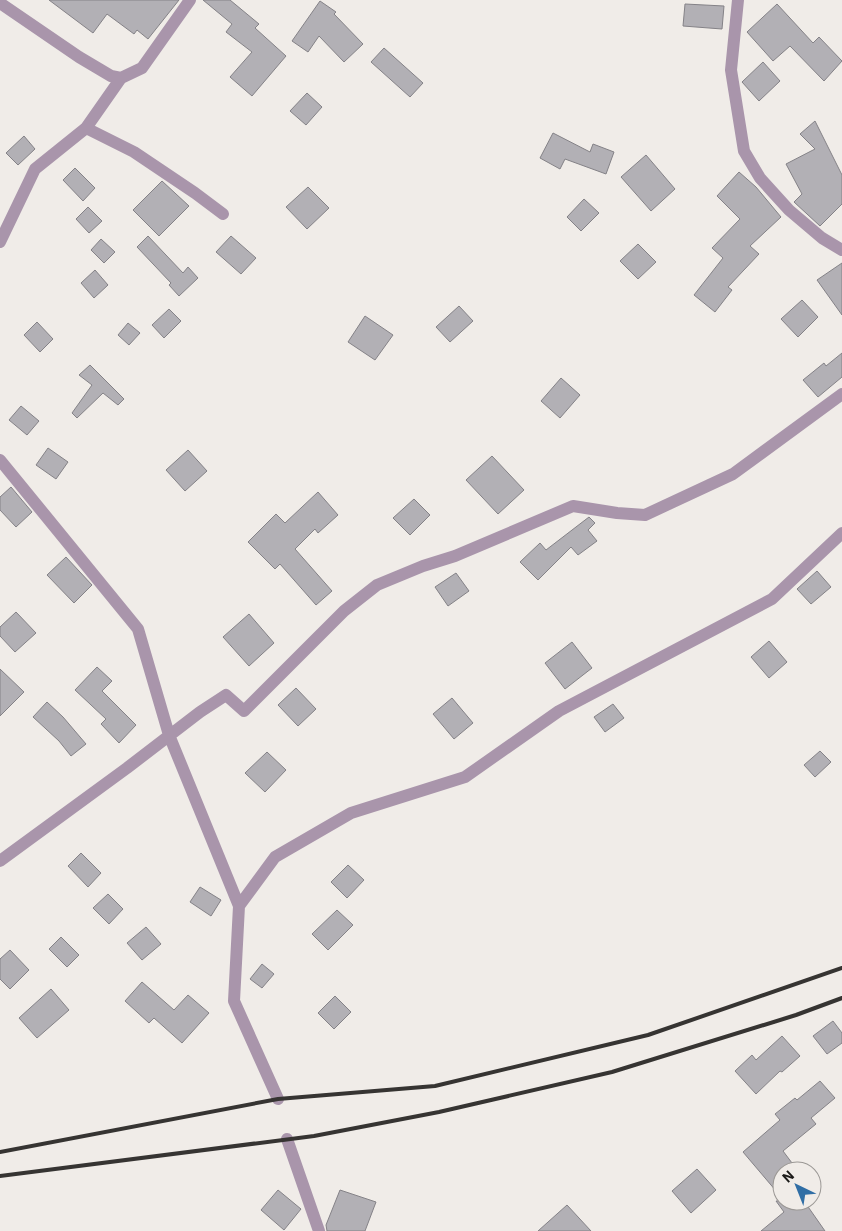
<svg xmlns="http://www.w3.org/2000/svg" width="842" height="1231" font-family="'IBM Plex Sans',sans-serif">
<rect width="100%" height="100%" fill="#f0ece8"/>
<path fill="#b2b0b5" stroke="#848287" d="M49,0H179L148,39L137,30L134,34L107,14L93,33Z
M203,0H230L259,24L255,28L286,56L252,96L230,77L252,52L226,32L232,24Z
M320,1L336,12L334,14L363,44L344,62L319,36L308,52L292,41Z
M685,4L724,6L722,29L683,26Z
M777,4L813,43L819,37L842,61L824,81L790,46L773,61L747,32Z
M384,48L423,83L410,97L371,62Z
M763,62L780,81L759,101L742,82Z
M307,93L322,107L306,125L290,111Z
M815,121L842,175V204L820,226L794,202L802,194L786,164L815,149L800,134Z
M553,133L590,152L593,144L614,152L606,174L565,159L560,169L540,158Z
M24,136L35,149L18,165L6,153Z
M646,155L675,189L651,211L621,177Z
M75,168L95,188L83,201L63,180Z
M739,172L756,187L781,217L750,246L759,254L728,287L732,290L715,312L694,295L723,258L712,248L740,219L717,196Z
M162,181L189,206L159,236L133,210Z
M308,187L329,208L307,229L286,207Z
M584,199L599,213L581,231L567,217Z
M88,207L102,221L89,233L76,219Z
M148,236L183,273L188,267L198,278L179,296L169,285L171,283L137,247Z
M231,236L256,258L241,274L216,252Z
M101,239L115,252L104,263L91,250Z
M638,244L656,262L638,279L620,261Z
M842,263V315L817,280Z
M95,270L108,285L94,298L81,283Z
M802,300L818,317L798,337L781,319Z
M459,306L473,321L450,342L436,327Z
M169,309L181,321L164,338L152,325Z
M365,316L393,335L375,360L348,342Z
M37,322L53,339L40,352L24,335Z
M128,323L140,333L129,345L118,335Z
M842,353V377L818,397L803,380L824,363L826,366Z
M90,365L124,399L118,405L103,393L77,418L72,413L92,385L79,375Z
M561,378L580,395L560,418L541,401Z
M21,406L39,421L27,435L9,420Z
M48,448L68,462L56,479L36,465Z
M188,450L207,471L185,491L166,470Z
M492,456L524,490L498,514L466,480Z
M11,487L32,512L16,527L0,510V497Z
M318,492L338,515L318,533L315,529L295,549L332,591L316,605L280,564L275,569L248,542L276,514L285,523Z
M414,499L430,515L410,535L393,518Z
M589,517L595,523L588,530L597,541L578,555L571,547L538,580L520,562L540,543L546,550Z
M66,557L92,585L74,603L47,575Z
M817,571L831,587L811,604L797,589Z
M456,573L469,591L448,606L435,587Z
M16,612L36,633L15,652L0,636V627Z
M249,614L274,643L249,666L223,637Z
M769,641L787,662L769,678L751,657Z
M572,642L592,668L565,689L545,663Z
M97,667L112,681L102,691L136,725L119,743L101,724L106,719L75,690Z
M0,669L24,692L0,716Z
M296,688L316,709L298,726L278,705Z
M452,698L473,723L454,739L433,714Z
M47,702L63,717L86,744L71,756L59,741L33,717Z
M613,704L624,718L605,732L594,717Z
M820,751L831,762L815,777L804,765Z
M267,752L286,770L265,792L245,773Z
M81,853L101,873L88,887L68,866Z
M348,865L364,880L347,898L331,882Z
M200,887L221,900L211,916L190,902Z
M108,894L123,909L109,924L93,908Z
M337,910L353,925L328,950L312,934Z
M146,927L161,944L142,960L127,943Z
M61,937L79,955L67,967L49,949Z
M10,950L29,970L10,989L0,979V959Z
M262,964L274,974L262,988L250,979Z
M142,982L174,1010L188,995L209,1013L182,1043L154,1018L149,1023L125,1001Z
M51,989L69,1010L37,1038L19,1018Z
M335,996L351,1012L334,1029L318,1013Z
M833,1021L842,1033V1043L827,1054L813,1036Z
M782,1036L800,1056L782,1072L780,1071L756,1094L735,1071L752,1055L756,1060Z
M820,1081L835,1098L811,1118L816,1124L783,1151L798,1171H782V1198L743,1152L780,1120L775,1114L795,1098L797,1100Z
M697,1169L716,1190L691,1213L672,1191Z
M278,1190L301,1209L284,1230L261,1210Z
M340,1190L376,1202L365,1231H327L326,1225Z
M776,1201H804L825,1231H761L784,1212Z
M567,1205L591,1231H538Z"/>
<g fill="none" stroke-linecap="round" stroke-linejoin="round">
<path stroke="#a995ab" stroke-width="12" d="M738,0L731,70L744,151L760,178L789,210L822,238L842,250
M0,3L79,57L111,76L121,78L142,68L190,0
M86,128L134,152L195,193L223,214
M0,242L35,169L86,128L121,78
M0,460L138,629L169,735L239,906L234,1001L278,1099
M0,861L127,768L200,712L226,695L244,711L344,611L377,585L423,566L455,556L573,506L617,513L645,515L733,474L842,394
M239,906L275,857L351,813L465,777L559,711L772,599L842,533
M287,1139L319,1231"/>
<path stroke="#363432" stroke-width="4" d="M0,1152L278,1099L435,1086L648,1035L842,968
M0,1176L314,1136L439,1112L612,1072L796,1015L842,998"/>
</g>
<g transform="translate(797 1186) rotate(317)"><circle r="24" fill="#f0ece8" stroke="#9b9895"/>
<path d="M0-4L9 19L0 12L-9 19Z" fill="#306ea5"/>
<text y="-8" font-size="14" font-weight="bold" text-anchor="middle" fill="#1b1a18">N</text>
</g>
</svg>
